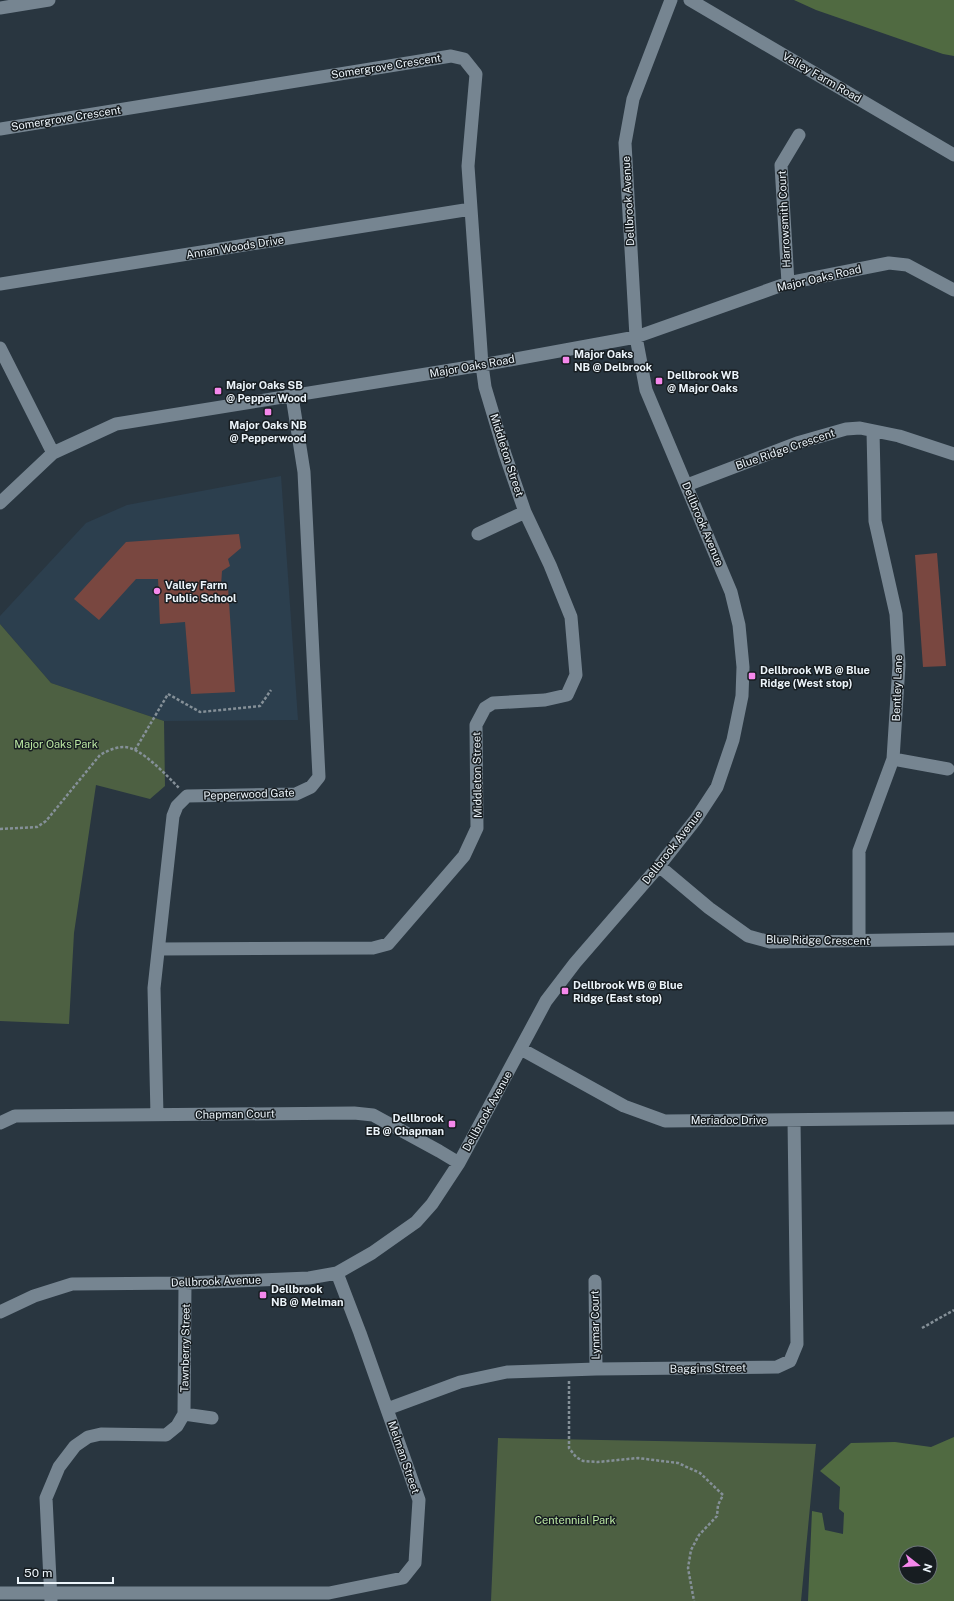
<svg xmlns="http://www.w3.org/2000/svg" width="954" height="1601" font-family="'Public Sans',sans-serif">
<rect width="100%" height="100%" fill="#293640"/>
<path fill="#2c3f4e" d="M281,476L298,720L164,721L51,683L0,624V616L86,523L127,505Z"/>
<path fill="#4d6042" d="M0,624L51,683L164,721L165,786L150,799L96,785L74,933L69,1024L0,1021Z
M498,1438L816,1444L801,1601H491Z"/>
<path fill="#506a41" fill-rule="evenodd" d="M794,0H954V56L943,54L816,10Z
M954,1437V1601H808L812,1511L822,1513L825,1530L843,1534L844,1513L839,1509L840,1487L820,1471L851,1443L895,1442L931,1447ZM906,1553H930V1577H906Z"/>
<path fill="#794740" d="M239,534L241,548L228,559L230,566L222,571L221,586L228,587L235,692L191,694L185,622L160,624L158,579H136L99,620L74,599L126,542Z
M937,553L946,666L923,667L915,555Z"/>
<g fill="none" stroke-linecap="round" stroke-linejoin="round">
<path stroke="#859098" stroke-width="2.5" stroke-dasharray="3 2" stroke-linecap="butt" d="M135,750L168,694L200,712L260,706L271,690
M0,829L37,827L46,821L100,755C107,751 115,747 124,747C141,747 167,776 179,788
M922,1328L954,1310
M569,1381V1448L576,1457L583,1461L598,1462L638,1458L678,1463L700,1473L723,1495L718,1505L717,1516L699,1535L691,1550L688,1568L694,1601"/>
<path stroke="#768591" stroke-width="13" d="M690,0L954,155
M0,8L49,0
M0,129L451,56L464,59L476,74L468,166L482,365L485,387L505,454L525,512L550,565L571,617L576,675L567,695L545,700L493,703L485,708L476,725L477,828L464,856L388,944L373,948L159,949
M788,283L781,165L799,135
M0,284L471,209
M0,348L53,453
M687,485L797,443L846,429L860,428L899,436L954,454
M0,503L53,453L116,424L482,365L636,337L788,283L889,263L907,265L954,290
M478,534L525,512
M893,759L948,769
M659,866L709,908L748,936L770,942L954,939
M859,940V851L893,759L899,665L896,614L875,521L873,431
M521,1049L624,1106L665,1121L954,1118
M157,1115L154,988L173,816L177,806L187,796L296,794L311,787L319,777L304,472L292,396
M0,1123L15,1116L354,1113L373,1115L439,1151L459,1163
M595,1281L596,1369
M0,1312L34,1296L72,1284L185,1283L309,1278L337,1273L372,1253L416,1222L432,1204L459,1163L546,1001L575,963L659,866L696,819L717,787L733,740L742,696L743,667L739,625L731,592L646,390L636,337L625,143L633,99L671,0
M387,1409L460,1382L507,1372L596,1369L777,1367L790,1361L797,1344L794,1120
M184,1414L212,1418
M0,1593H329L403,1578L415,1563L419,1500L360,1333L337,1273
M51,1601L46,1498L59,1467L75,1446L88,1437L101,1434L166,1435L177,1426L184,1414L185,1283"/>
</g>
<g fill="#f688ec" stroke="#171d21" stroke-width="1.5">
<rect x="562" y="356" width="8" height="8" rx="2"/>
<rect x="655" y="377" width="8" height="8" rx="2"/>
<rect x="214" y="387" width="8" height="8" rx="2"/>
<rect x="264" y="408" width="8" height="8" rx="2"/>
<circle cx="157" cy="591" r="4"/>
<rect x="748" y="672" width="8" height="8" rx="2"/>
<rect x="561" y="987" width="8" height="8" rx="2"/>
<rect x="448" y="1120" width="8" height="8" rx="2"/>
<rect x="259" y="1291" width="8" height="8" rx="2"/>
</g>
<g text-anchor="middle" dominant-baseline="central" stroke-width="3" stroke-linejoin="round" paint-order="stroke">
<g font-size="11" fill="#ecf4fa" stroke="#171d21">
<text transform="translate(386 66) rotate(-9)">Somergrove Crescent</text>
<text transform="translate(822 77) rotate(30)">Valley Farm Road</text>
<text transform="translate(66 118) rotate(-9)">Somergrove Crescent</text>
<text transform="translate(628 201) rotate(-93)">Dellbrook Avenue</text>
<text transform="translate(784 219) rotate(-93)">Harrowsmith Court</text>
<text transform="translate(235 247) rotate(-9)">Annan Woods Drive</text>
<text transform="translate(819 278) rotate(-13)">Major Oaks Road</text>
<text transform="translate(472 366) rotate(-10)">Major Oaks Road</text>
<text transform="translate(785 449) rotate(-19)">Blue Ridge Crescent</text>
<text transform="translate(507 455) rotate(72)">Middleton Street</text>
<text transform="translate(703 524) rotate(67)">Dellbrook Avenue</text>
<text transform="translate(897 688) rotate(-88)">Bentley Lane</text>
<text transform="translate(477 775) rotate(-91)">Middleton Street</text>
<text transform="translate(249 794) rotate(-2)">Pepperwood Gate</text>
<text transform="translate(672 847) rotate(-52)">Dellbrook Avenue</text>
<text transform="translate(818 940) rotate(1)">Blue Ridge Crescent</text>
<text transform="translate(487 1111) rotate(-61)">Dellbrook Avenue</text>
<text transform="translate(235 1114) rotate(-1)">Chapman Court</text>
<text x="729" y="1120">Meriadoc Drive</text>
<text transform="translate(216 1281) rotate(-2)">Dellbrook Avenue</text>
<text transform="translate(595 1325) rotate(-91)">Lynmar Court</text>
<text transform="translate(185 1348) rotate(-89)">Tawnberry Street</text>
<text transform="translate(708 1368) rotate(-1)">Baggins Street</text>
<text transform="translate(404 1457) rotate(71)">Melman Street</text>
</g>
<g font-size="11" font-weight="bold" fill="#ecf4fa" stroke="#171d21" text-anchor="start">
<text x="574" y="354">Major Oaks<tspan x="574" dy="13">NB @ Delbrook</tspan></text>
<text x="667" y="375">Dellbrook WB<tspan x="667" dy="13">@ Major Oaks</tspan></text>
<text x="226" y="385">Major Oaks SB<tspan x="226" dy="13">@ Pepper Wood</tspan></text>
<text x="268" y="425" text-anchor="middle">Major Oaks NB<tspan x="268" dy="13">@ Pepperwood</tspan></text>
<text x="165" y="585">Valley Farm<tspan x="165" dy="13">Public School</tspan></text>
<text x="760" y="670">Dellbrook WB @ Blue<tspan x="760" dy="13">Ridge (West stop)</tspan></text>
<text x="573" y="985">Dellbrook WB @ Blue<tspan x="573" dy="13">Ridge (East stop)</tspan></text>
<text x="444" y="1118" text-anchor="end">Dellbrook<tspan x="444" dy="13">EB @ Chapman</tspan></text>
<text x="271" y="1289">Dellbrook<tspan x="271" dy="13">NB @ Melman</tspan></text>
</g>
<g font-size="11" fill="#bae6a2" stroke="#171d21">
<text x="56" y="744">Major Oaks Park</text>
<text x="575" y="1520">Centennial Park</text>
</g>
</g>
<g transform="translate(918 1565) rotate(107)"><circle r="19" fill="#171d21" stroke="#6c7378"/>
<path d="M0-3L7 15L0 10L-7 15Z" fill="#f688ec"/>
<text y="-6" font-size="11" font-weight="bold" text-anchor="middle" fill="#ecf4fa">N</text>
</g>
<path d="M18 1577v6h95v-6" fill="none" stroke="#ecf4fa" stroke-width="2"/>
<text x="24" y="1577" font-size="12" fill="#ecf4fa" stroke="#171d21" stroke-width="3" paint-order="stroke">50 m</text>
</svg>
